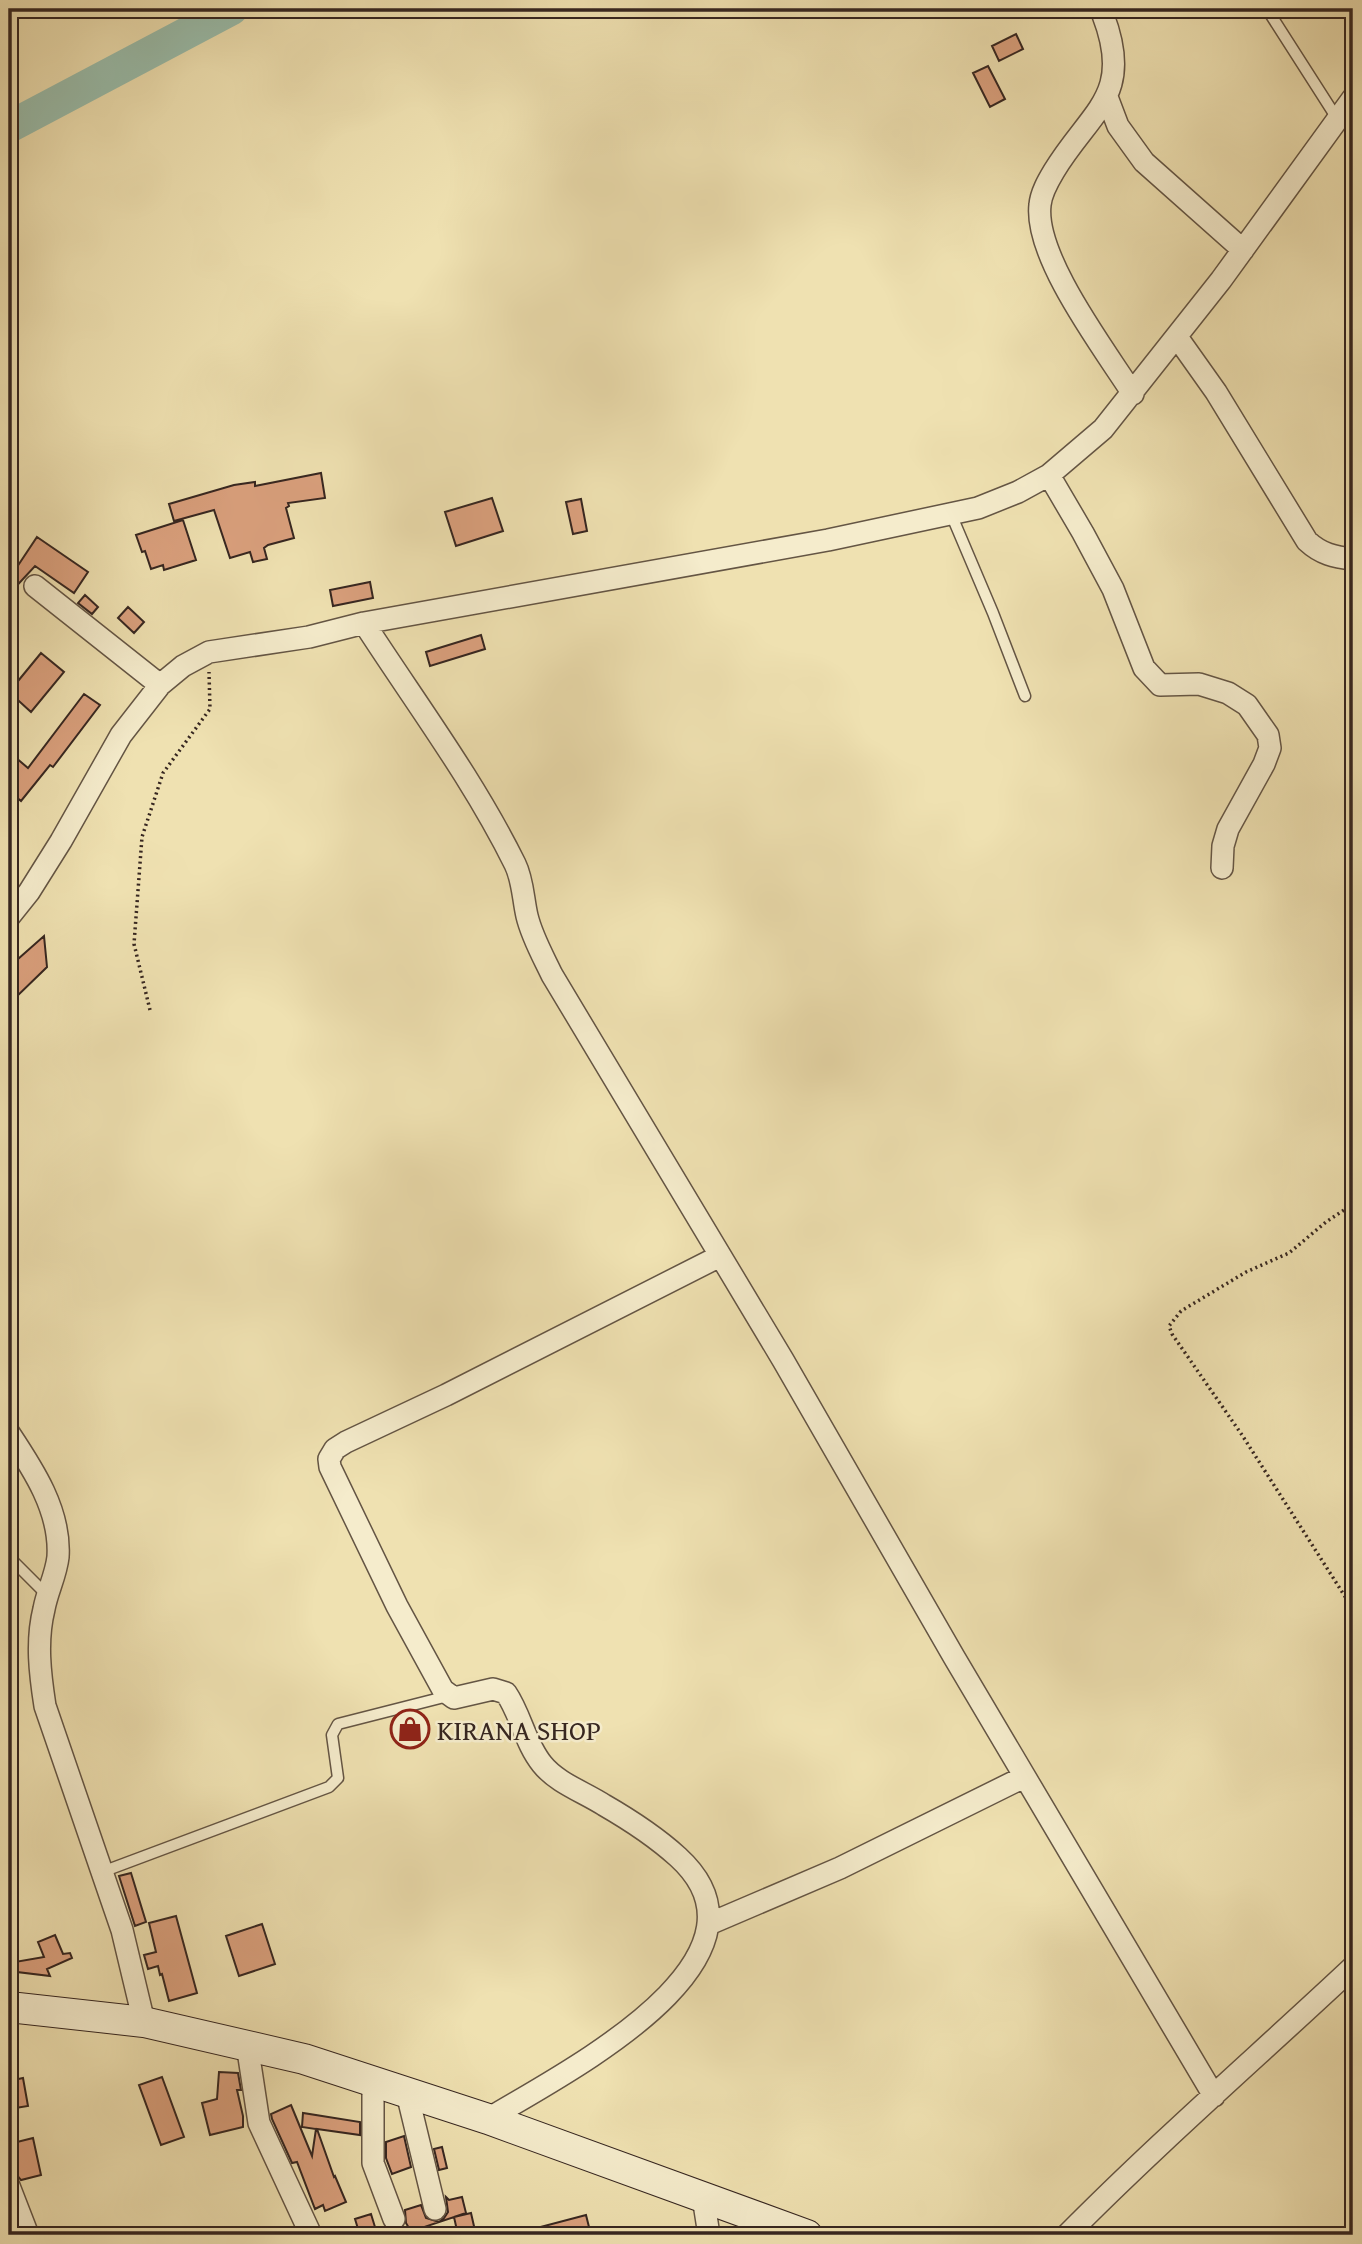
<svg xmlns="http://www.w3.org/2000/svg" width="1362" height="2244" font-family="'Gentium Book Plus',serif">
<rect width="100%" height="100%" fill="#efe1b1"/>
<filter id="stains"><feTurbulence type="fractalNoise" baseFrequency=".00286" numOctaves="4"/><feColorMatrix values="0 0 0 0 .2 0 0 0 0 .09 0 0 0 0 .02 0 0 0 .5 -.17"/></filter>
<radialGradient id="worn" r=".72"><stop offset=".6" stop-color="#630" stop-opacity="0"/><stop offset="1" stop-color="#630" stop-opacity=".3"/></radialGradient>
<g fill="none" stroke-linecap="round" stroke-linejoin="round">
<path stroke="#9abeac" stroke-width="32" d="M9,127L232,9"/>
</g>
<path fill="#daa07d" stroke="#362620" stroke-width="2" d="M1016,34L1023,49L999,61L992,46Z
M988,66L1005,99L990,107L973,73Z
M321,473L325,498L288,503L289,506L286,508L294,538L268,545L264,548L267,559L253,562L250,552L230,558L214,510L174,521L169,504L234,485L255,482V486Z
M492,498L503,531L456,546L445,512Z
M581,499L587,531L573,534L566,502Z
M183,520L196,560L164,570L163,565L151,569L145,551L142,552L136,535Z
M37,537L88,572L74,593L35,566L10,593L9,592V579Z
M370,582L373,598L333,606L330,590Z
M85,595L98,607L92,614L78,603Z
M128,607L144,622L134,633L118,618Z
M481,635L485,649L430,666L426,652Z
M41,653L64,672L31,712L9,692Z
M84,694L100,705L53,767L50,765L21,801L9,791V752L28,768Z
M44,936L47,967L9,1004V967Z
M131,1873L146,1922L135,1926L119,1876Z
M176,1916L197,1993L169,2001L162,1974L160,1975L158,1966L148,1969L144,1955L156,1952L149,1923Z
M262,1924L275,1964L239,1976L226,1936Z
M55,1935L63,1954L70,1953L72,1958L47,1969L50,1976L9,1971V1963L44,1957L38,1942Z
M219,2072L238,2073L241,2090H237L243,2116V2127L210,2135L202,2103L217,2099Z
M162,2077L184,2137L161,2145L139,2085Z
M23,2078L28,2106L9,2109V2081Z
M291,2105L312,2156L316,2129L302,2127L303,2113L360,2122V2135L317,2129L334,2177L335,2176L346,2202L325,2211L323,2205L315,2209L297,2162L292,2163L272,2119L271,2114Z
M404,2136L411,2167L392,2174L386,2158V2142Z
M33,2138L41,2175L21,2180L17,2175L10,2173L9,2144Z
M442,2147L447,2168L439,2170L434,2149Z
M446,2197L449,2200L462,2197L466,2213L454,2217L471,2213L476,2235H458L454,2217L424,2227L427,2235H413L406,2223L405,2210L421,2205L426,2218L439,2222L444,2218L448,2212Z
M371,2214L375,2227L359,2232L355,2219Z
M586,2215L591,2235H529V2230Z"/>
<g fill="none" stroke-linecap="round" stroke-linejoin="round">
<defs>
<path id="lane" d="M1267,9L1338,120
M951,514L993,613L1025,696
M9,1557L48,1596
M102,1872L329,1787L338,1778L332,1735L338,1724L448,1696"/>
<path id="street" d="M1103,15C1134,96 1091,110 1054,171C1048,181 1041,193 1040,205C1034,257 1105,350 1133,394
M1107,97L1118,126L1144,162L1243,250
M1177,337L1216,392L1307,541C1321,554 1334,557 1353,559
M1049,475L1083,533L1113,589L1144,668L1160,685L1199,684L1228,693L1247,705L1268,735L1270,748L1264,764L1228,829L1223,846L1222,868
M35,586L160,685
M364,623C415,702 473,779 515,864C523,880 523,899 527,916C532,937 543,956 552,975L783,1360L954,1657L1214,2096
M9,917L29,892L61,841L121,735L160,685L183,666L209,652L309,637L364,623L828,540L978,508L1018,492L1049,475L1103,429L1221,280L1353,98
M9,1433C33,1469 61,1511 58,1557C56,1575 47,1592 44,1609C36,1641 40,1674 45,1706L122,1930L144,2022
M709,1924L840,1868L1024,1777
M247,2044L259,2123L311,2235
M373,2081V2163L394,2219
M407,2093L435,2209
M488,2119C558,2076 791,1960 678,1857C656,1837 630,1820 604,1805C584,1792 557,1783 542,1764C525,1743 521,1715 506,1693L493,1689L454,1698L443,1690L397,1606L330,1467L329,1459L335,1449L346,1442L446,1395L720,1256
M9,2186L28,2235
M703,2197L709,2235
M1067,2235C1159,2142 1258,2056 1353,1967"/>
<path id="secondary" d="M9,2007L144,2022L304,2059L488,2119L807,2235"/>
</defs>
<use href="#lane" stroke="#645544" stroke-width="13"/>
<use href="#street" stroke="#645544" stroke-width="24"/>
<use href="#secondary" stroke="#362620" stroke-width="32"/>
<path stroke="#362620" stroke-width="3.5" stroke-dasharray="2 3.5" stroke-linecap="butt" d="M150,1010L134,944L142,837L163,773L210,709L209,672
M1353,1204L1326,1222L1289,1253L1246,1272L1181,1311L1169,1326L1172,1334L1242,1435L1353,1609"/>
<use href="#lane" stroke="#f5eccc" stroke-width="10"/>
<use href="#street" stroke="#f5eccc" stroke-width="21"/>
<use href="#secondary" stroke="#f5eccc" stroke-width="30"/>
</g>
<defs>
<symbol id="shop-ring" viewBox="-11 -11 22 22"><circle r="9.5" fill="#f5eccc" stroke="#8f2418" stroke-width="1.5"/><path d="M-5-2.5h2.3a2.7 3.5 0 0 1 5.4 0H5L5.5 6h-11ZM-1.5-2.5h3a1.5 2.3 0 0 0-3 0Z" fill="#8f2418"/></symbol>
</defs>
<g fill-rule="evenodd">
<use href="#shop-ring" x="388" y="1707" width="44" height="44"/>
</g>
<g text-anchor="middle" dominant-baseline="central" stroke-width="5" stroke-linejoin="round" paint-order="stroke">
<g font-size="28" fill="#362620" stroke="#f5eccc" text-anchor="start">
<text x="437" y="1729">KIRANA SHOP</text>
</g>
</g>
<rect width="1362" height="2244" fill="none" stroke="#efe1b1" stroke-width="35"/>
<rect x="10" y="10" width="1341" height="2223" fill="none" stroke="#362620" stroke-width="3.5"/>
<rect x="18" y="18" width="1327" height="2209" fill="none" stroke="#362620" stroke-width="2"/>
<rect width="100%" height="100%" filter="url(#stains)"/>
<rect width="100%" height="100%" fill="url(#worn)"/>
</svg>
